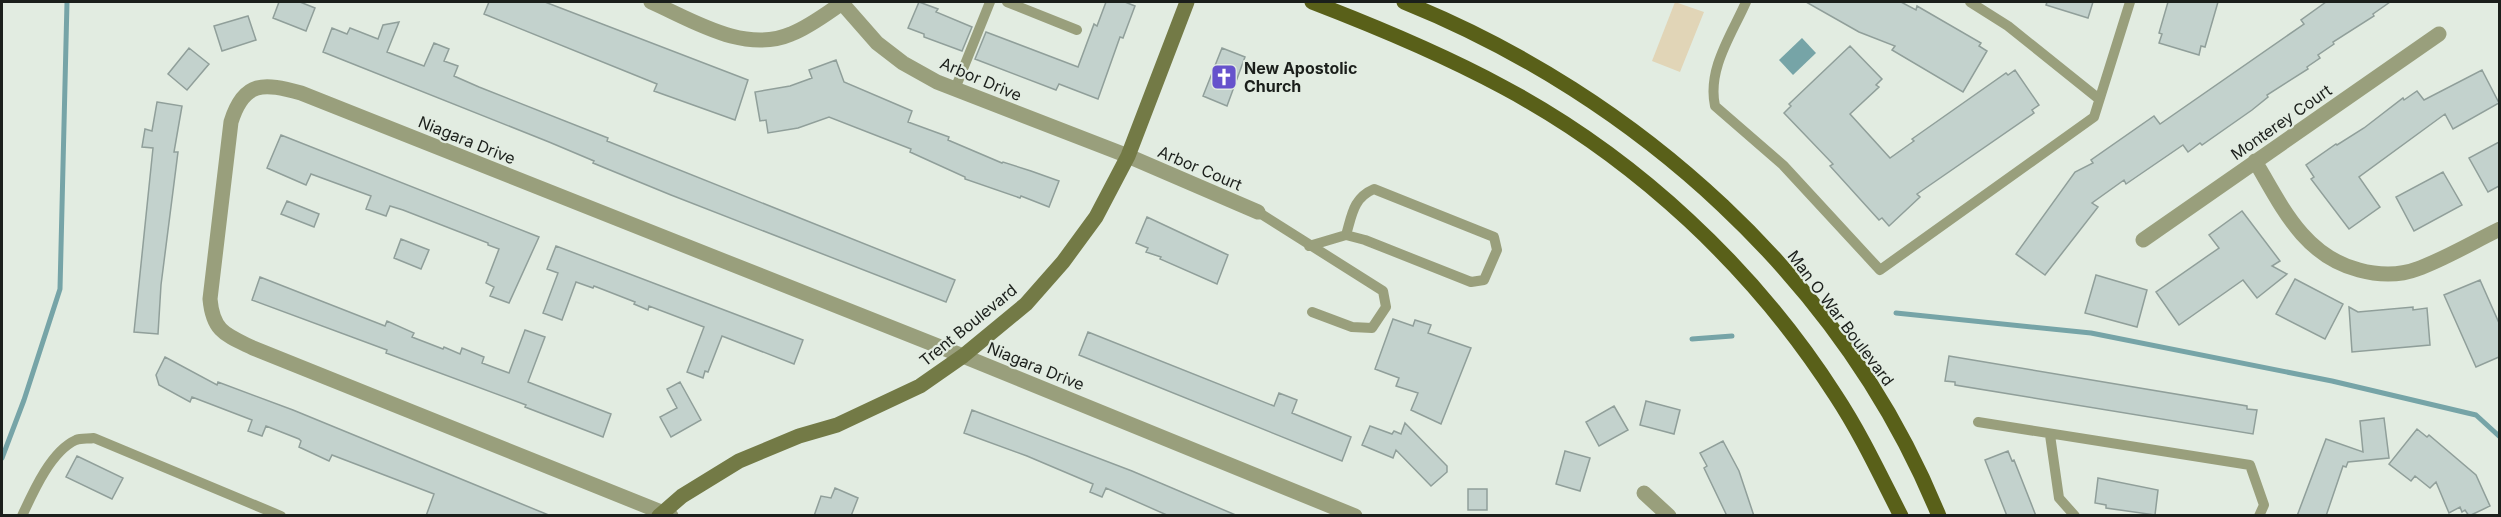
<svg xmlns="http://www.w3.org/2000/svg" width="2501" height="517" font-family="Inter,sans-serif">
<rect width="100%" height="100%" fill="#e2ece1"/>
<path fill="#e1d5b7" d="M1675,2L1704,12L1680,72L1652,61Z"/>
<path fill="#76a4a7" d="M1802,38L1816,53L1793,75L1779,60Z"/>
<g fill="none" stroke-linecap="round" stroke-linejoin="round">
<path stroke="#76a4a7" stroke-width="5" d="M1896,313L2091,333L2332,381L2476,415L2500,437
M1692,339L1732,336
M2,458L24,400L60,289L67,2"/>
</g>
<path fill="#c3d2cd" stroke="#909f9a" stroke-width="1.5" d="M279,2H300L315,8L306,31L273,18Z
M489,2H545L748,80L735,120L654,91L657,84L484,14Z
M919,2L938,9L936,12L972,27L962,51L924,37V34L908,28Z
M1106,2H1125L1135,6L1123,38L1120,37L1098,99L1059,84L1056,90L975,59L986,32L1078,67L1094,24L1097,26Z
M1806,2H1901L1916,10L1917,6L1981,43L1979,46L1987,51L1963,92L1892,50L1895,46L1859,32Z
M2047,2H2093L2088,18L2046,5Z
M2168,2H2218L2205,47L2201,46L2199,55L2159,43L2162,34L2159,33Z
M2326,2H2390L2373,14L2374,16L2333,42L2334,44L2318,55L2320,58L2307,67L2308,69L2267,95L2268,97L2252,110L2202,145L2200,143L2188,152L2183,145L2126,184L2124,180L2092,203L2098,207L2045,275L2016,254L2075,172L2093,163L2091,160L2154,116L2160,124L2304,24L2301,20Z
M248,16L256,40L222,51L214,26Z
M399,22L387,52L424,66L434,43L449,49L444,61L458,66L454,76L479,87L608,138L607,141L955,280L946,302L671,195L593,163L594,161L549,142L323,52L332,28L347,34L350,28L378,39L383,25Z
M1850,46L1882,79L1876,85L1879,87L1850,114L1890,158L1914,141L1912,139L2006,73L2008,75L2015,70L2039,105L2032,110L2034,113L1917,194L1920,197L1889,226L1882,218L1879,220L1830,166L1833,164L1784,113L1791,106L1789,104Z
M189,48L209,64L187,90L168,74Z
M1222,48L1245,57L1227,106L1203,96Z
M836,60L844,82L912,111L908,122L949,137L948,140L1002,163L1003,162L1031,171L1059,181L1049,207L1021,196L1020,198L965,179V177L910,152L911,149L829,117L798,128L768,133L766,120L760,121L755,92L790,86L812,78L809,70Z
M2482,70L2499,103L2453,129L2445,114L2359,177L2380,207L2349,229L2311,179L2314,177L2306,165L2336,144L2337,145L2364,128L2403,98L2404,100L2417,91L2424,100Z
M157,102L182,106L174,152H178L161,285L158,334L134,332L153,148L142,147L145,129L152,131Z
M281,135L539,237L509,303L490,296L494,287L486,283L499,249L488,245V243L403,210L390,206L386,216L366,209L371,196L311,174L306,185L267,168Z
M2499,142V186L2488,192L2469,158Z
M2443,172L2462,205L2414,231L2396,197Z
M287,201L319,214L314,227L281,214Z
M2242,211L2280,261L2272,266L2287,274L2257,298L2243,280L2179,325L2156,292L2219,248L2209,235Z
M1147,217L1228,255L1217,284L1160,259L1161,257L1146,252L1148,248L1136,243Z
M401,239L429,250L421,269L394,258Z
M556,246L803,340L794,364L722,336L708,372L705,371L703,378L687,372L704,327L649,306L648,310L634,304L635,302L594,286L593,288L576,282L562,320L543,313L558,273L547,269Z
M2096,275L2147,290L2137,327L2085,313Z
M260,277L385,326L387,321L414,333L412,337L443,349L444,347L460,354L462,348L484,357L482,363L509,373L525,330L545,337L528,382L611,414L603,437L525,407L526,405L386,353L387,350L252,300Z
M2295,279L2343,304L2325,339L2276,314Z
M2480,280L2499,323V357L2476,367L2444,295Z
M2349,307L2358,312L2413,307V310L2427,308L2430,345L2352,352Z
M1393,319L1413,326L1415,320L1431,325L1428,333L1471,348L1441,424L1411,410L1418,393L1396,386L1399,378L1375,369Z
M1088,332L1274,406L1279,393L1297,400L1292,413L1351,437L1342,461L1079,355Z
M1949,356L2247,406V409L2257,410L2253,434L1955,385V382L1945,381Z
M165,357L217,385L218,382L293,410L551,516H426L434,494L332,455L329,461L299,447L301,441L299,439L266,426L262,436L248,431L252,420L192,397L190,402L159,385L156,375Z
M680,382L701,420L671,437L660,417L677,408L667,389Z
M1646,401L1680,410L1674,434L1640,425Z
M1614,406L1628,430L1599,446L1586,422Z
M972,410L1132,471L1238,516H1169L1106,488L1102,497L1090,492L1093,484L1027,456L964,433Z
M2384,418L2389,458L2348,462L2346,467L2343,466L2326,516H2297L2326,439L2363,452L2360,421Z
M1405,423L1447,466V472L1431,486L1396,450L1393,458L1362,445L1370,426L1392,434L1394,431L1401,434Z
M2417,429L2427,437L2429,435L2476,475L2490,506L2469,516L2465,510L2462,512L2460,507L2449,513L2436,482L2430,488L2415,476L2411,481L2389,464Z
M1723,441L1739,471L1754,516H1727L1704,468L1707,466L1700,453Z
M1565,451L1590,458L1580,491L1556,484Z
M2008,451L2012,461L2014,460L2036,516H2007L1985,460Z
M77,456L123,478L112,499L66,477Z
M2098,478L2158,490L2155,515L2106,508V505L2095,503Z
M835,488L858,498L851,516H814L821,496L831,498Z
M1468,489H1487V510H1468Z"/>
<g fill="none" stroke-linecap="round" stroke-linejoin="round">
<path stroke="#999f7c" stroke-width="10" d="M1007,2L1077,30
M1746,2C1732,34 1707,69 1715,106L1783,165L1880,270L2094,117L2130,2
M1970,2L2008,26L2099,99
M955,89L990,2
M1258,212L1383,291L1386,307L1372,328L1352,327L1312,312
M1309,246L1346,235L1365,240L1471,282L1484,280L1497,250L1494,237L1374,189C1353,198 1352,215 1346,235
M1978,422L2250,465L2264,505L2259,516
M2050,435L2059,498L2075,516
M22,516C33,492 51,451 76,440C81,438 88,439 94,438L281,516"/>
<path stroke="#999f7c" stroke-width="15" d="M651,2C692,20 744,54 791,34C809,27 826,14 842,3
M841,2L877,43L903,63L937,82L1128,156L1258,212
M2255,161C2282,207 2304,256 2359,270C2377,275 2399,276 2417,269C2445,259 2473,242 2500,229
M2143,240L2439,34
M1644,493L1669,516
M671,516L253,348C226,335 213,332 210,299L231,122C244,80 264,83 301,93L963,356L1355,516"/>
<path stroke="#737a46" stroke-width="15" d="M659,516L682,496L739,461L799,436L837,425L920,386L963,356L1026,304L1063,262L1096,217L1128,156L1187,2"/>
<path stroke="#596019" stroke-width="15" d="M1312,2C1377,27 1442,54 1503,87C1636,158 1754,268 1836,396C1861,434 1880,475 1901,516
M1404,2C1637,96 1843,280 1939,516"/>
</g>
<defs>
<symbol id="church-square" viewBox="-11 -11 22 22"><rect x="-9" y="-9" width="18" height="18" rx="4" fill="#6652cc" stroke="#e2ece1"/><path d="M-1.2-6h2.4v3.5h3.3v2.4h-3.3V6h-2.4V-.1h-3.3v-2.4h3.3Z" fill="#fff"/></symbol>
</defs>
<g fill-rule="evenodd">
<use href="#church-square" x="1209" y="62" width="30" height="30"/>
</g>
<g text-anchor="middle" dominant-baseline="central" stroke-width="4.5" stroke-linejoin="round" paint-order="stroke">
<g font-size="16" font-weight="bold" fill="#1b1f1b" stroke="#e2ece1" text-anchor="start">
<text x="1244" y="68">New Apostolic<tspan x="1244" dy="18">Church</tspan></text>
</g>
<g font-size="16" fill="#1b1f1b" stroke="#e2ece1">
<text transform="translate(981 79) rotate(23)">Arbor Drive</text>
<text transform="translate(2281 122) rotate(-35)">Monterey Court</text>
<text transform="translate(467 140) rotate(22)">Niagara Drive</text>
<text transform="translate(1200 168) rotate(23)">Arbor Court</text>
<text transform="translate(1841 318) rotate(53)">Man O War Boulevard</text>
<text transform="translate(968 325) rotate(-39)">Trent Boulevard</text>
<text transform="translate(1036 366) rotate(22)">Niagara Drive</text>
</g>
</g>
<rect width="2501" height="517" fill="none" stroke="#1b1f1b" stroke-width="6"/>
</svg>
